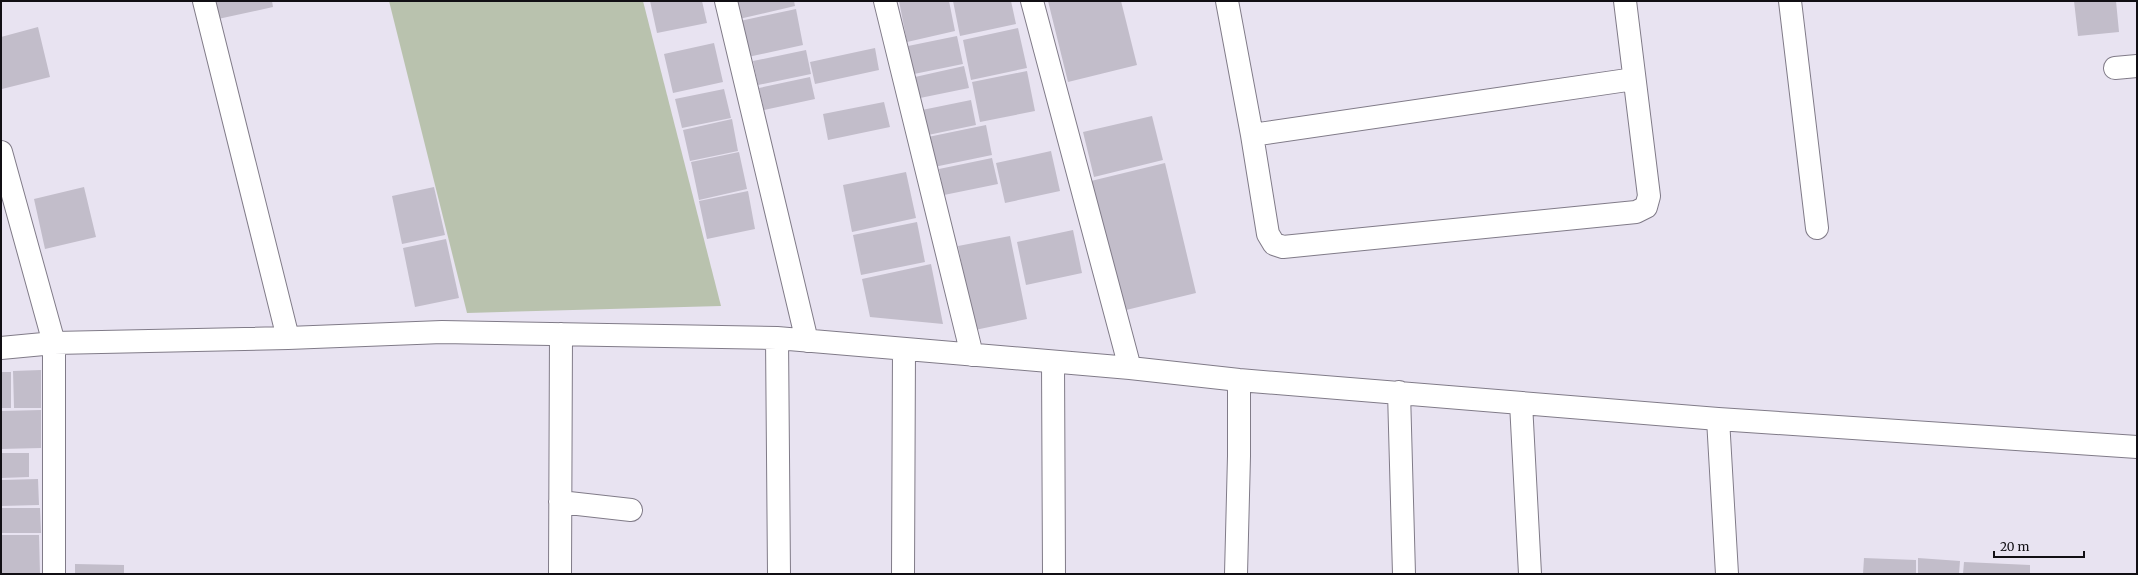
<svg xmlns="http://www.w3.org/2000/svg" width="2138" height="575" font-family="Merriweather,serif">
<rect width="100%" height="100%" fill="#e8e3f1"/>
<path fill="#b9c2ae" d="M389,1H643L721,306L467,313Z"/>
<path fill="#c2bdca" d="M214,1H272L273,7L218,19Z
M650,1H702L707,23L657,33Z
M735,1H794L795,6L739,19Z
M899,1H949L955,31L907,42Z
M953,1H1011L1016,24L960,36Z
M1048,1H1121L1137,65L1068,82Z
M2074,1H2116L2119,32L2078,36Z
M796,9L803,45L748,57L740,21Z
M38,27L50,77L2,89L1,37Z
M1018,28L1027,68L971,80L963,40Z
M957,36L963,64L914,74L908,46Z
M714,43L723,82L673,93L664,54Z
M875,48L879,70L815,84L810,62Z
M806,50L811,74L758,85L753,61Z
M964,66L969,88L920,98L915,77Z
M1027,71L1035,111L980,122L972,82Z
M810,77L815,99L764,110L759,88Z
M724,89L731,118L682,128L675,99Z
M971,100L976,125L928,135L922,110Z
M884,102L890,127L828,140L823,114Z
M1152,116L1163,160L1094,177L1083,132Z
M732,119L738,151L690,161L683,130Z
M986,125L992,155L934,167L928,137Z
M1051,151L1060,191L1005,203L996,163Z
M739,152L747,189L699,200L691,162Z
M992,158L998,184L944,195L939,169Z
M1165,163L1196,293L1122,311L1091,181Z
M906,172L916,218L852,232L843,185Z
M84,187L96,237L45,249L34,199Z
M434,187L445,235L402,244L392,196Z
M748,191L755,229L707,239L699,201Z
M917,222L925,262L861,275L853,235Z
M1073,230L1082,273L1026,285L1017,242Z
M1010,236L1027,319L975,330L958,246Z
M446,239L459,298L415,307L403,248Z
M931,264L943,324L870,317L862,279Z
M41,370V408H14L13,371Z
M1,372H11V408H1Z
M41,410V448L1,449V411Z
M1,453H29V477L1,478Z
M38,479L39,505L1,506V480Z
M1,508H40L41,533H1Z
M1,535H39L40,574H1Z
M1864,558L1916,560V574H1863Z
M1918,558L1960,561L1959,574H1918Z
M1964,562L2030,565V574H1963Z
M75,564L124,565V574H75Z"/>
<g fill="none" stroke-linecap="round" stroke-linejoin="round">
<defs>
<path id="minor" d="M204,1L288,338
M726,1L807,341
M885,1L972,355
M1032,1L1130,368
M1227,1L1252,135L1268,234L1274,244L1283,247L1636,212L1646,207L1649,196L1625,1
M1790,1L1817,228
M2115,68L2137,66
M1252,135L1634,79
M1,152L54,343V574
M777,338L779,574
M1,348L54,343L288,338L442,332L777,338L1130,368L1239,380L1718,419L2137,447
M1053,362L1054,574
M1399,392L1404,574
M1521,403L1530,574
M1718,419L1727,574
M560,502L631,510
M560,574L561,334
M903,574L904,349
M1236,574L1239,456V380"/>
</defs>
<use href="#minor" stroke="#807b88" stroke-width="24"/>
<use href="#minor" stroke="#fff" stroke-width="22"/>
</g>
<rect width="2138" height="575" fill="none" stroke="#110f14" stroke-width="4"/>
<path d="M1994 551v6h90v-6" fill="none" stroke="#110f14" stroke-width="2"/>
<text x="2000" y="551" font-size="12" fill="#110f14" stroke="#e8e3f1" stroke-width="3" paint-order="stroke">20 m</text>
</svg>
